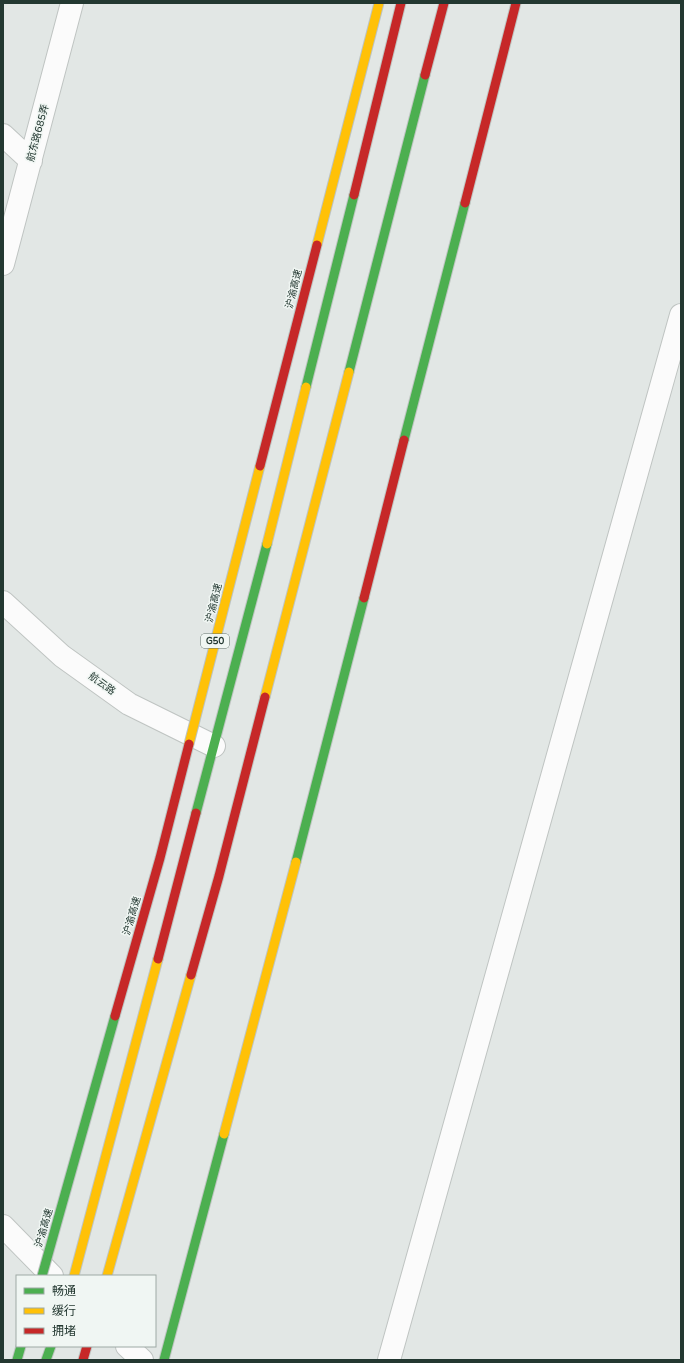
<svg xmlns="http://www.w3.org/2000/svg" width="684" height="1363" font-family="'Varela Round','Noto Sans SC',sans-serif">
<rect width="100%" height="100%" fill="#e2e7e5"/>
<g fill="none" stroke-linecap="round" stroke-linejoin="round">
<defs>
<path id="street" d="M3,135L31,161
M3,264L72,3
M3,602L62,656L129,704L214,746
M3,1226L52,1276
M127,1346L142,1360
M389,1360L681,315"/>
<path id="fast" d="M349,372L425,75
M306,387L354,195
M404,440L465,203
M196,813L267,544
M296,862L364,598
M17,1360L21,1346
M46,1360L51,1346
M164,1360L224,1134"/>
<path id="slow" d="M267,544L306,387
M265,697L349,372
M224,1134L296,862
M74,1276L158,959
M107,1276L191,975"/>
<path id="jam" d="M425,75L444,3
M354,195L401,3
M465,203L516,3
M364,598L404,440
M158,959L196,813
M191,975L219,876L265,697
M83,1360L87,1346"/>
</defs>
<use href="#street" stroke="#bfc4c2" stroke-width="24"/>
<use href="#fast" stroke="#bfc5c2" stroke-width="11"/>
<use href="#slow" stroke="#bfc5c2" stroke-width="11"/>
<use href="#jam" stroke="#bfc5c2" stroke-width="11"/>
<use href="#street" stroke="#fbfbfb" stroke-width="22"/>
<use href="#fast" stroke="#4caf50" stroke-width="9"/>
<use href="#slow" stroke="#ffc107" stroke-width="9"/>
<use href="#jam" stroke="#c62828" stroke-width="9"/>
<defs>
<path id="fast-bridge" d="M42,1276L115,1016"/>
<path id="slow-bridge" d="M317,245L379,3
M189,744L260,466"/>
<path id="jam-bridge" d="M260,466L317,245
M115,1016L160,858L189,744"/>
</defs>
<use href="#fast-bridge" stroke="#bcc3c1" stroke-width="11" stroke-linecap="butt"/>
<use href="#slow-bridge" stroke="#bcc3c1" stroke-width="11" stroke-linecap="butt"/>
<use href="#jam-bridge" stroke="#bcc3c1" stroke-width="11" stroke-linecap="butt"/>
<use href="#fast-bridge" stroke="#4caf50" stroke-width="9"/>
<use href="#slow-bridge" stroke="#ffc107" stroke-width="9"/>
<use href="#jam-bridge" stroke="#c62828" stroke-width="9"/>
</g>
<g text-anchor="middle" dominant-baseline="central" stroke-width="3" stroke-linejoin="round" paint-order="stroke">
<rect fill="#f0f6f3" stroke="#60716b" stroke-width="1" x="201" y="634" width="28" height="14" rx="3"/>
<g font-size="9" font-weight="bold" fill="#233831">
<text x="215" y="641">G50</text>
</g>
<g font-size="10" fill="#233831" stroke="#f0f6f3">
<text transform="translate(38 133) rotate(-75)">航东路685弄</text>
<text transform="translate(294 289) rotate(-76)">沪渝高速</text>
<text transform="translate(214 603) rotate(-76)">沪渝高速</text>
<text transform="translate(102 684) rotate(36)">航云路</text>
<text transform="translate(132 916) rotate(-74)">沪渝高速</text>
<text transform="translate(44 1228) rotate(-74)">沪渝高速</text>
</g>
</g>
<rect width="684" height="1363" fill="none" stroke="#233831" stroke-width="8"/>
<rect x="16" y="1275" width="140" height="72" fill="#f0f6f3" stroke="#9eaaa5"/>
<rect x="24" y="1288" width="20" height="6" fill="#4caf50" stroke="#9eaaa5"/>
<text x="52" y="1295" font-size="12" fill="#233831">畅通</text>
<rect x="24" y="1308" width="20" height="6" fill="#ffc107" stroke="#9eaaa5"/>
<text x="52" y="1315" font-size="12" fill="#233831">缓行</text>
<rect x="24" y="1328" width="20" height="6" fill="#c62828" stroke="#9eaaa5"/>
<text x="52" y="1335" font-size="12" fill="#233831">拥堵</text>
</svg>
